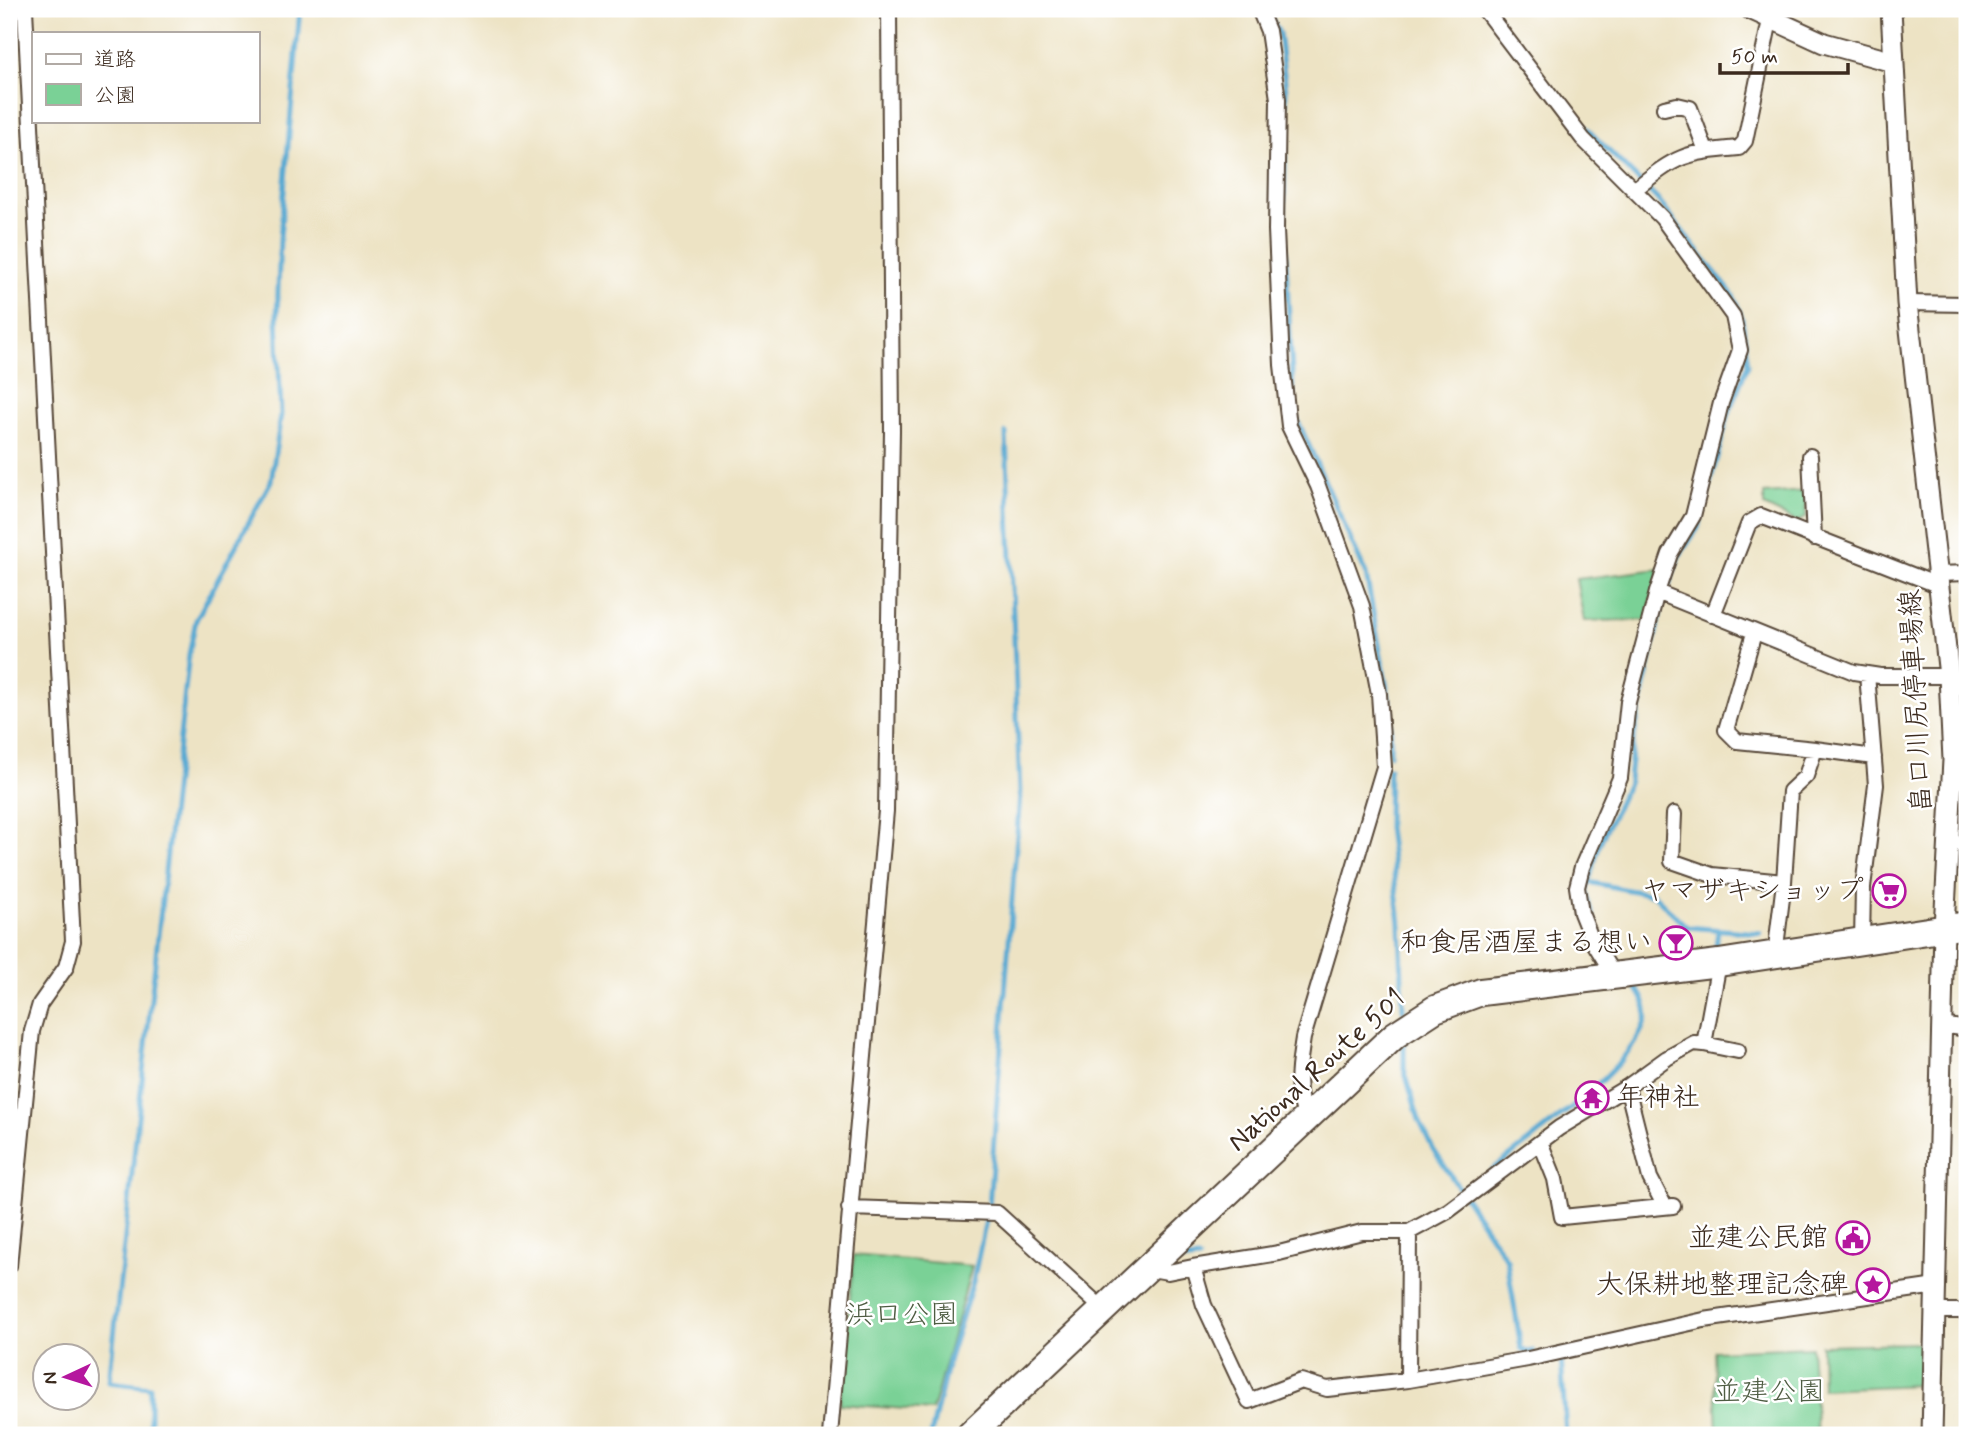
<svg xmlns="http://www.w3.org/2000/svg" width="1976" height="1444" font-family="Mynerve,'Klee One',sans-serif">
<rect width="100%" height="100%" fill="#fff"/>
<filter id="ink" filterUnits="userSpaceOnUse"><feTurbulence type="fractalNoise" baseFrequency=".0143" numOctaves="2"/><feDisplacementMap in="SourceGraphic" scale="14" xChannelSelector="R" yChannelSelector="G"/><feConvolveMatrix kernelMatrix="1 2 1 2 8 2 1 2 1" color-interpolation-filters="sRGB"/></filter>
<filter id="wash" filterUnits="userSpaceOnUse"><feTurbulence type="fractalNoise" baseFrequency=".00686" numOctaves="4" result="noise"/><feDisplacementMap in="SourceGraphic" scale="28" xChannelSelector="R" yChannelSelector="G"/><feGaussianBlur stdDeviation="1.57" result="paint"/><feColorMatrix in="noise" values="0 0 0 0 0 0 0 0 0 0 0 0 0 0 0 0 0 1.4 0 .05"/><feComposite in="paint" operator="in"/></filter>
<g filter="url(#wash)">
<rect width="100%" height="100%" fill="#ede3c4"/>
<path fill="#7ad196" stroke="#5a7e5a" stroke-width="2" d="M1805,491L1806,517L1797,522L1764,506V494Z
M1660,569L1646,620L1584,621L1576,579Z
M854,1255L972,1266L932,1411L840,1404Z
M1921,1343L1920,1385L1822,1389L1821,1345Z
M1811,1347L1817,1435H1717L1714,1351Z"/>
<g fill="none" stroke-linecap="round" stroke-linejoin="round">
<path stroke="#57a9d2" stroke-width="5" d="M1266,9L1279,33L1286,90L1284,222L1294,412L1366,574L1391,710L1390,754
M1575,117L1657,199L1733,295L1742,319L1748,364L1730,409L1698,528L1679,556L1662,604L1633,741L1629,781L1600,843L1586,891L1596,928L1620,967
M1389,768L1388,827L1400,923L1403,1010
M1588,882L1654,895L1687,927L1760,933
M1716,946L1718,930
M1404,1045V1069L1419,1120L1433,1149L1507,1260L1521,1348L1526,1352L1533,1351
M1492,1170C1533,1137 1629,1071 1645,1022C1650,1007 1641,995 1633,983
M1178,1261L1199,1259
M1561,1355L1566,1435
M150,1435V1387L109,1382L189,654L196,620L271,481L281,415L277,318L280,238L300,9
M931,1435L949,1358L973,1282L989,1206L1020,794L1006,433"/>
</g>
</g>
<g filter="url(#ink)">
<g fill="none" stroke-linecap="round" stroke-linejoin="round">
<defs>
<path id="street" d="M1259,9L1268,31L1278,99L1276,230L1282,365L1289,426L1318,486L1362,606L1379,694L1384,767L1303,1038C1298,1072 1294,1088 1307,1121
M1484,9L1583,139L1662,218L1733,316L1740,350L1721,403L1693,516L1670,554L1657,592L1628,702L1620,778L1582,867L1577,887L1581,913L1591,938L1615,977
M1664,108L1677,105L1690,108L1706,151
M1634,190C1678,155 1683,153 1739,148L1745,141L1770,20
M1907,303L1967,304
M1810,456L1814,538
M1938,574L1967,573
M1657,592L1854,672L1880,676H1949
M1713,615L1749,523L1761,516L1940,586
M1754,633L1726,730L1737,741L1815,749L1806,776L1790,791L1784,882L1775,955
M1815,749L1874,757
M1674,814L1672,861L1712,875L1784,882
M1950,841L1967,845
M1862,942L1863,887L1876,785L1867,674
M1942,1025L1967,1029
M1704,1044L1738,1051
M1627,1087L1650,1178L1664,1205
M1541,1144L1555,1179L1562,1217L1673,1206
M849,1208L997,1213L1104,1310
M9,1266L32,1031L40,1004L66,967L73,941L25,9
M1193,1267L1279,1253L1362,1232H1409
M1151,1269L1168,1272L1193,1267L1204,1305L1249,1401L1301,1381L1327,1389L1408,1380L1528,1359L1704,1320L1936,1286
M1935,1311H1967
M1408,1380L1409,1232L1448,1211L1559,1128L1627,1087L1667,1058L1694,1043L1704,1044L1719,963
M830,1435L886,811L892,430L889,9"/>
<path id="secondary" d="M1750,9L1824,43L1893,62
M1891,9L1907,303L1949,676L1953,760L1944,928L1932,1435"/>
<path id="highway" d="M970,1435L1395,1035L1435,1009L1481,992L1719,963L1967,925"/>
</defs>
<use href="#street" stroke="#564637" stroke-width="18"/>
<use href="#secondary" stroke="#564637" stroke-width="23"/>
<use href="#highway" stroke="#564637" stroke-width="30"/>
<use href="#street" stroke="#fff" stroke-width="14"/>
<use href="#secondary" stroke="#fff" stroke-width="19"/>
<use href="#highway" stroke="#fff" stroke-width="26"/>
</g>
</g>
<defs>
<symbol id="supermarket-ring" viewBox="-11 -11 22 22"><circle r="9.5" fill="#fff" stroke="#b5179e" stroke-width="1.5"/><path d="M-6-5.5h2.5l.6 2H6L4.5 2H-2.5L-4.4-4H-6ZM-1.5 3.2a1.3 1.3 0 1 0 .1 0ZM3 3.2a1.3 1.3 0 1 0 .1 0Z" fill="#b5179e"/></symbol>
<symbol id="bar-ring" viewBox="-11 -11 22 22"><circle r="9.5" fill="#fff" stroke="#b5179e" stroke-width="1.5"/><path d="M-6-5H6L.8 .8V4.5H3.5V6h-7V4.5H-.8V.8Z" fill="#b5179e"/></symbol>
<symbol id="temple-ring" viewBox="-11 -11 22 22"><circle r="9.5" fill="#fff" stroke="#b5179e" stroke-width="1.5"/><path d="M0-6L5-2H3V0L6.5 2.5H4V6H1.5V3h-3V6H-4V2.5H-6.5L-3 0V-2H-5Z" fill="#b5179e"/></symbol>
<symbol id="civic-ring" viewBox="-11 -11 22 22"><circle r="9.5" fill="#fff" stroke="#b5179e" stroke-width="1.5"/><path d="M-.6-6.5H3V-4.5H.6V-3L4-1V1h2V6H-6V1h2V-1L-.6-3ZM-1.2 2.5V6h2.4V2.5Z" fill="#b5179e"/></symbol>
<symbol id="sight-ring" viewBox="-11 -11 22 22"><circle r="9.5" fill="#fff" stroke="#b5179e" stroke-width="1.5"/><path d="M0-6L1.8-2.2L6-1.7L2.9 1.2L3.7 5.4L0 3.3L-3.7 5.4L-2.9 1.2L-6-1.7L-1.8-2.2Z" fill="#b5179e"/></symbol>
</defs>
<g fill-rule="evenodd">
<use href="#supermarket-ring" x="1870" y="872" width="38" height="38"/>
<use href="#bar-ring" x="1657" y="924" width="38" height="38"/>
<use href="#temple-ring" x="1573" y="1079" width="38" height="38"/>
<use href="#civic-ring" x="1834" y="1219" width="38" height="38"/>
<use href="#sight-ring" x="1854" y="1266" width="38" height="38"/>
</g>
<g text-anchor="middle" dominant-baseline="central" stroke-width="5" stroke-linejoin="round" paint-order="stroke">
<g font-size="28" fill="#3b2a1e" stroke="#fff">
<text transform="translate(1917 701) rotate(-93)">畠口川尻停車場線</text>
<text transform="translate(1317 1071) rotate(-42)">National Route 501</text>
</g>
<g font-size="28" fill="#3b2a1e" stroke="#fff" text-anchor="end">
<text x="1864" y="891">ヤマザキショップ</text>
<text x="1652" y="943">和食居酒屋まる想い</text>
<text x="1616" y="1098" text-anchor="start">年神社</text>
<text x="1828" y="1238">並建公民館</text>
<text x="1848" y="1285">大保耕地整理記念碑</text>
</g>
<g font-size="28" fill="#4e5c42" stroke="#fff">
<text x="902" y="1315">浜口公園</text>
<text x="1769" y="1392">並建公園</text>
</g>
</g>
<rect width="1976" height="1444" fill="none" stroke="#fff" stroke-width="35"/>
<rect x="32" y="32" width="228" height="91" fill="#ffffff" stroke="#b1aaa5" stroke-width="2"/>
<rect x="46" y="54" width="35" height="10" fill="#ffffff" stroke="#b1aaa5" stroke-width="2"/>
<text x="94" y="66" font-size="21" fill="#3b2a1e">道路</text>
<rect x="46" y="84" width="35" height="21" fill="#7ad196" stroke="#b1aaa5" stroke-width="2"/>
<text x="94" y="102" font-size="21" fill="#3b2a1e">公園</text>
<g transform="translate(66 1377) rotate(266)"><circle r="33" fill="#ffffff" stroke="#b1aaa5" stroke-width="2"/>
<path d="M0-5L12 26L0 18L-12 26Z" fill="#b5179e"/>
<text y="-10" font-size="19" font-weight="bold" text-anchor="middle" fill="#3b2a1e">N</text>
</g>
<path d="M1720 63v10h128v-10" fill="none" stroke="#3b2a1e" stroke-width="3.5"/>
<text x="1731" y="63" font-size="21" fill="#3b2a1e" stroke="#ffffff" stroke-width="5" paint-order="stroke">50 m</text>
</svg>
